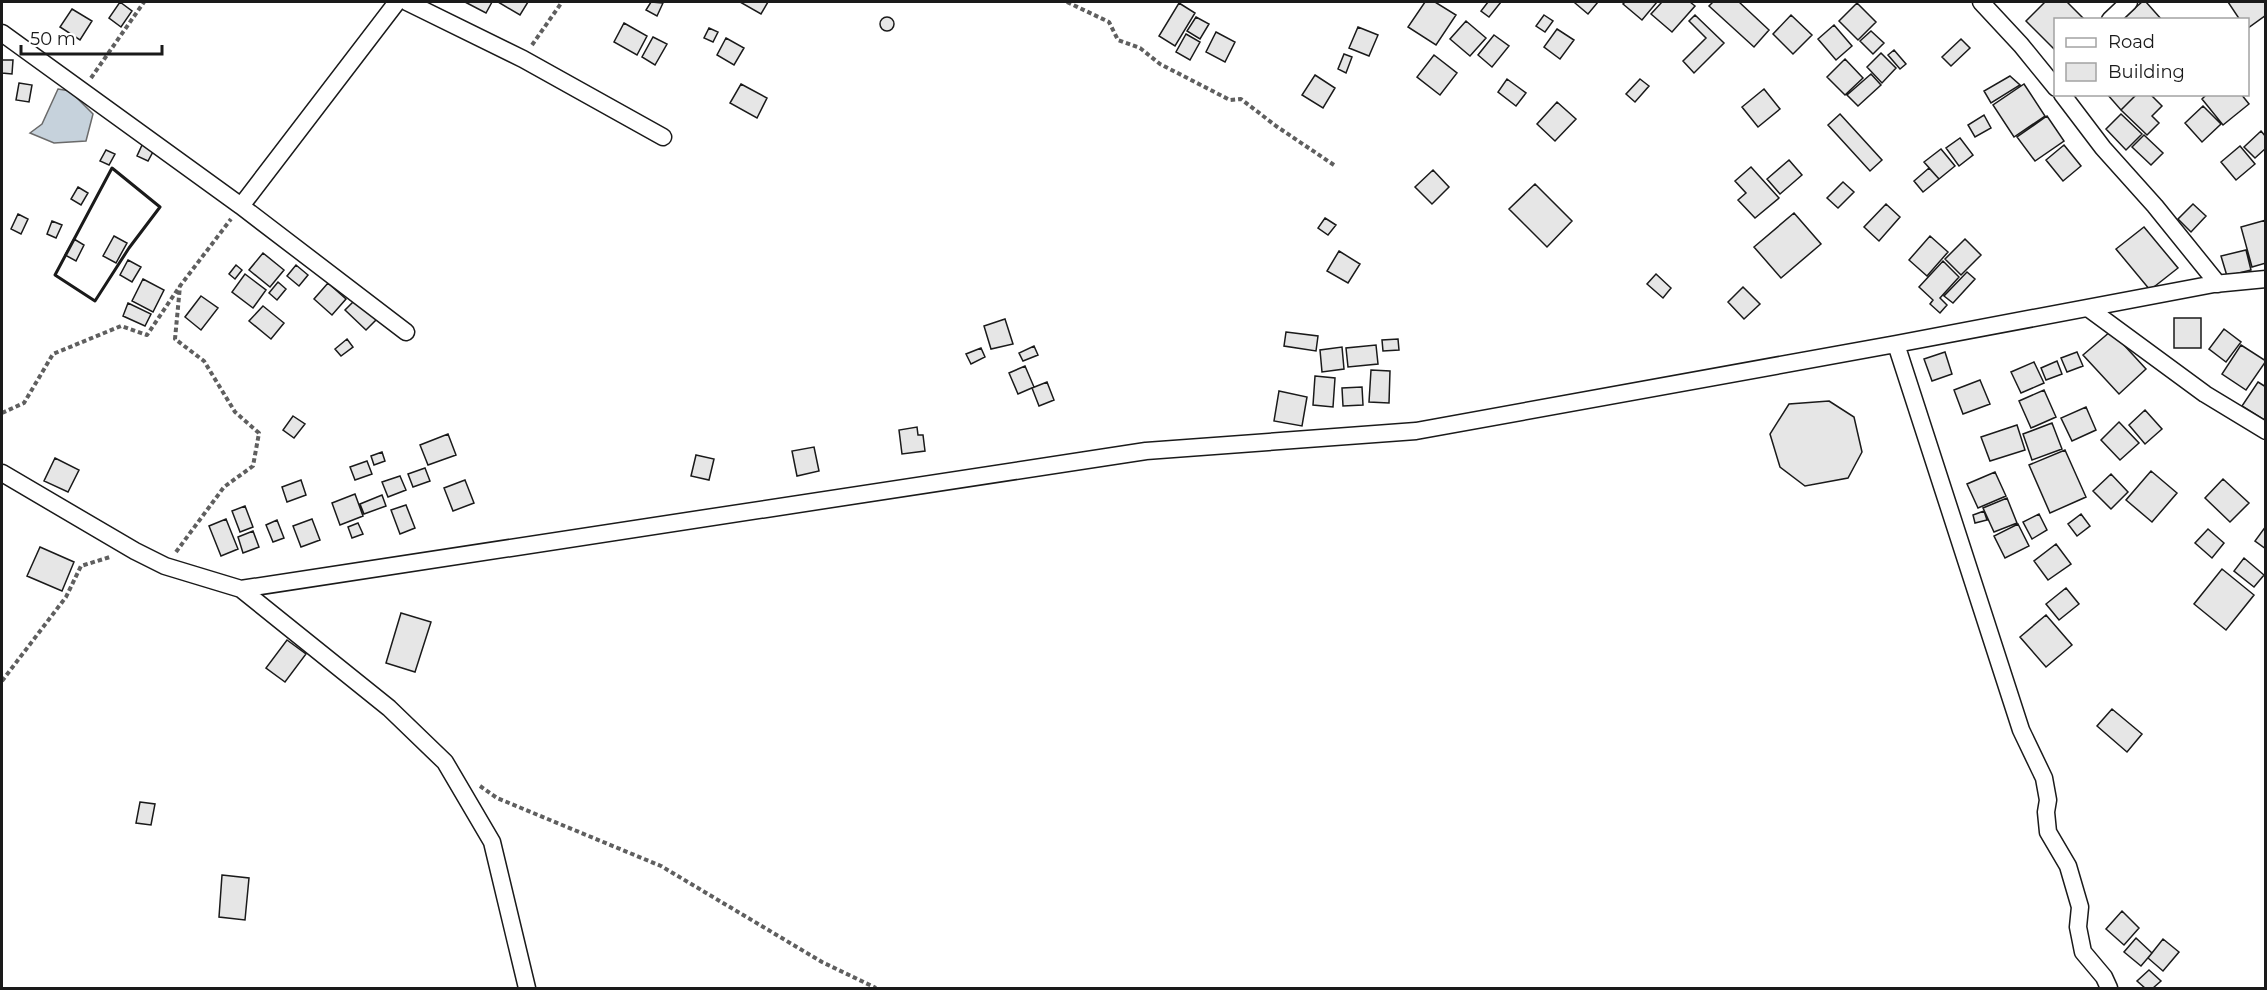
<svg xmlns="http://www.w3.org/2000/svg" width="2267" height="990" font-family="Montserrat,sans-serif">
<rect width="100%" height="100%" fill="#fff"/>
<path fill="#c6d2dc" stroke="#6a6a6a" stroke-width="1.5" d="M58,89L70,91L93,114L86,141L54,143L30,133L42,124Z"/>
<path fill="#e6e6e6" stroke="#1a1a1a" stroke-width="1.5" d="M120,2L132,11L121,27L109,18Z
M465,2H492L486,13Z
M498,2H528L520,15Z
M651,2L663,3L657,16L646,10Z
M740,2H768L761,14Z
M1425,2H1435L1456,15L1436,45L1408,27Z
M1488,2H1501L1489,17L1481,11Z
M1576,2H1598L1588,14L1575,3Z
M1625,2H1657L1642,20L1623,4Z
M1662,2H1690L1695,6L1672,32L1651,14Z
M1713,2H1739L1769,30L1754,47L1709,6Z
M2045,2H2067L2085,20H2056V51L2026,21Z
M2142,2H2146L2162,20H2121Z
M2228,2H2266V15L2248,28V20H2240Z
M1179,3L1195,13L1175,46L1159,36Z
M1857,3L1876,22L1858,40L1839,21Z
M72,9L92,21L80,40L60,27Z
M1544,15L1553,21L1545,32L1536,26Z
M1695,15L1724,43L1694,73L1683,61L1706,38L1689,21Z
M1791,15L1812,35L1793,54L1773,34Z
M1196,17L1209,24L1200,39L1187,31Z
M880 24a7 7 0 1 1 14 0a7 7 0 1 1-14 0Z
M1466,21L1486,38L1470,56L1450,39Z
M624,23L647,36L637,55L614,42Z
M1834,25L1852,46L1836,60L1818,39Z
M1358,27L1378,35L1369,56L1349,48Z
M709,28L718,32L713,42L704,38Z
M1557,29L1574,40L1560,59L1544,47Z
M1871,31L1884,43L1873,54L1860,41Z
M1216,32L1235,42L1225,62L1206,52Z
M1186,34L1200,42L1190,60L1176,52Z
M1494,35L1509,46L1492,67L1478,55Z
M653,37L667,44L655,65L642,57Z
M726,38L744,48L734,65L717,55Z
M1961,39L1970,48L1951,66L1942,57Z
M1894,50L1906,64L1900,69L1888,55Z
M1881,53L1896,68L1882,83L1867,67Z
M1344,54L1352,57L1346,73L1338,69Z
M1434,55L1457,73L1440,95L1417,77Z
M1845,59L1863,78L1845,95L1827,77Z
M2,60H13L12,74L2,73Z
M1871,74L1881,85L1858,106L1847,95Z
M1315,75L1335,88L1323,108L1302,95Z
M2010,76L2020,85L1991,103L1984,91Z
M1507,79L1526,93L1516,106L1498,92Z
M1640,79L1649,86L1635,102L1626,94Z
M19,83L32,85L29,102L16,100Z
M741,84L767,98L757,118L730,103Z
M2024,84L2045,116L2014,137L1993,105Z
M1764,89L1780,109L1758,127L1742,107Z
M2107,94H2137L2121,110Z
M2137,94H2150L2162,106L2152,116L2159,123L2147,135L2121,110Z
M2207,94H2241L2249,104L2223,125L2202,99Z
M1557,102L1576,119L1555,141L1537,124Z
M2203,106L2221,124L2202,142L2185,123Z
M1840,114L1882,160L1870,171L1828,125Z
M2121,114L2142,134L2126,150L2106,129Z
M1984,115L1991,128L1975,137L1968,125Z
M2047,116L2064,141L2035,161L2017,137Z
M2261,131L2266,137V148L2255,158L2244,147Z
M2144,135L2163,153L2151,165L2132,147Z
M1960,138L1973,155L1959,166L1946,148Z
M143,143L155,148L148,161L137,156Z
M2064,145L2081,166L2063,181L2046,160Z
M2240,146L2255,164L2236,180L2221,162Z
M1941,149L1955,166L1939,179L1924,162Z
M106,150L115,154L109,165L100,161Z
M1789,160L1802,175L1780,194L1767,179Z
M1751,167L1779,198L1755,218L1738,200L1746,193L1735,181Z
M1929,168L1939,179L1923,192L1914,181Z
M1433,170L1449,187L1432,204L1415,187Z
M1843,182L1854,192L1838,208L1827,198Z
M1535,184L1572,221L1547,247L1509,209Z
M78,187L88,193L81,205L71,199Z
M1886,204L1900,217L1879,241L1864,227Z
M2193,204L2206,216L2191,232L2178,219Z
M1794,213L1821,244L1781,278L1754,247Z
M18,214L28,219L21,234L11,229Z
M1325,218L1336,225L1328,235L1318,228Z
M2266,220V263L2252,267L2241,227Z
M52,221L62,225L56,238L47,234Z
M2144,227L2178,268L2150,290L2116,249Z
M114,236L127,243L116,263L103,256Z
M1930,236L1948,252L1927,276L1909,260Z
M74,239L84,245L76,261L65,255Z
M1965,239L1981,255L1961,275L1945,259Z
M2246,250L2251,270L2227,276L2221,256Z
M1339,251L1360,264L1348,283L1327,271Z
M263,253L284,270L270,287L249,270Z
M128,260L141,267L132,282L120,275Z
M1943,261L1959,277L1940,298L1947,305L1940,313L1930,304L1933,300L1919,287Z
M236,265L242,270L235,279L229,274Z
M296,265L308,275L299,286L287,276Z
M1967,272L1975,279L1953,303L1944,296Z
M245,274L266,290L253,308L232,292Z
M1656,274L1671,288L1663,298L1647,284Z
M143,279L164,290L153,312L132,301Z
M278,282L286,289L277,300L269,293Z
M328,283L346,299L332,315L314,299Z
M1743,287L1760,304L1744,319L1728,302Z
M201,296L218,308L201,330L185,317Z
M356,299L377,319L366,330L345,310Z
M128,303L151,314L145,326L123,316Z
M263,306L284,323L271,339L249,321Z
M2174,318H2201V348H2174Z
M1005,319L1013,344L991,349L984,326Z
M2224,329L2241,342L2226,362L2209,349Z
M2111,331L2146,369L2119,394L2083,355Z
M1286,332L1318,336L1316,351L1284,346Z
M347,339L353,347L341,356L335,349Z
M1398,339L1399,350L1383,351L1382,340Z
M1376,345L1378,364L1348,367L1346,348Z
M2241,345L2266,361L2246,390L2222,374Z
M1034,346L1038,355L1023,361L1019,353Z
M1342,347L1344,369L1322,372L1320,350Z
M981,348L985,357L971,364L966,354Z
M1945,352L1952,374L1932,381L1924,359Z
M2077,352L2083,366L2067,372L2061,358Z
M2057,361L2062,374L2046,380L2041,368Z
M2034,362L2044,383L2021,393L2011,372Z
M1025,366L1034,387L1018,394L1009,373Z
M1371,370L1390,371L1389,403L1369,402Z
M1315,376L1335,378L1333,407L1313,405Z
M1980,380L1990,404L1963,414L1954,390Z
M1047,382L1054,400L1039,406L1032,388Z
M2258,382L2266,387V421L2242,406Z
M1362,387L1363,405L1343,406L1342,388Z
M2044,390L2056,417L2031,428L2019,401Z
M1279,391L1307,397L1302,426L1274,421Z
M1829,401L1854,417L1862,452L1848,478L1805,486L1780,467L1770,434L1789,404Z
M2086,407L2096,430L2072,441L2061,418Z
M2145,410L2162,429L2145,444L2129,425Z
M293,416L305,424L294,438L283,430Z
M2119,422L2139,443L2120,460L2101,440Z
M2052,423L2062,449L2032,460L2023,434Z
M2017,425L2025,450L1990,461L1981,437Z
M917,427L918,435H923L925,451L902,454L899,430Z
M448,434L456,455L428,465L420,445Z
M814,447L819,471L797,476L792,451Z
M2065,450L2086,497L2050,513L2029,465Z
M382,452L385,461L374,465L371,456Z
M696,455L714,459L709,480L691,476Z
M55,458L79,470L68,492L44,481Z
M367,461L372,474L355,480L350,467Z
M425,468L430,481L413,487L408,474Z
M2151,471L2177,493L2152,522L2126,500Z
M1995,472L2006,496L1978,508L1967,484Z
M2111,474L2128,492L2111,509L2093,491Z
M400,476L406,490L388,497L382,482Z
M2223,479L2249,503L2230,522L2205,498Z
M301,480L306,495L287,502L282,487Z
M465,480L474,503L453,511L444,488Z
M355,494L363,516L340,525L332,503Z
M382,495L386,506L364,514L360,504Z
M2007,498L2017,523L1994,532L1983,508Z
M406,505L415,528L400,534L391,510Z
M245,506L253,527L240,532L232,511Z
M1984,511L1987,520L1975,523L1973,515Z
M2039,514L2047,530L2032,539L2023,522Z
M2081,514L2090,526L2077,536L2068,524Z
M226,519L238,549L221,556L209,526Z
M312,519L320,540L301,547L293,526Z
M277,520L284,538L273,542L266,525Z
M358,523L363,534L352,538L348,527Z
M2018,524L2029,546L2005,558L1994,536Z
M2266,526V549L2255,541Z
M2208,529L2224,543L2212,558L2195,543Z
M253,531L259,547L243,553L238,537Z
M2056,544L2071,564L2048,580L2034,561Z
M40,547L74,562L62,591L27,576Z
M2244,558L2264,575L2254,587L2234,571Z
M2222,569L2254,595L2226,630L2194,604Z
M2066,588L2079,604L2059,620L2046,604Z
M401,613L431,622L415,672L386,663Z
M2046,615L2072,645L2046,667L2020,637Z
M287,640L306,654L285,682L266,668Z
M2112,709L2142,734L2127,752L2097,726Z
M140,802L155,804L151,825L136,823Z
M222,875L249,878L245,920L219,917Z
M2122,911L2139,928L2124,945L2106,929Z
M2136,938L2152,953L2141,966L2124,952Z
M2163,939L2179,952L2163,971L2148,958Z
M2149,970L2161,981L2153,988H2145L2137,981Z"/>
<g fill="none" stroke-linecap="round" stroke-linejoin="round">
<defs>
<path id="minor" d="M407,2L523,59L663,137
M1981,2L2021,45L2056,88
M2110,20L2129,2
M2,33L241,206L406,332
M2062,94L2103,148L2155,206L2218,284
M241,206L397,2
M2088,308L2205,394L2266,431
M1896,344L2021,730L2044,778L2048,800L2046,812L2048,832L2068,866L2080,907L2078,927L2083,952L2104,977L2109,988
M2,473L135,551L165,566L241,589L389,708L445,762L492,842L527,988
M241,589L1146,451L1416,431L1896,344L2214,284L2266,279"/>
</defs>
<use href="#minor" stroke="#1a1a1a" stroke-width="19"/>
<path stroke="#5f5f5f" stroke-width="4" stroke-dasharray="4.5 3" stroke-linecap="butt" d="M1067,2L1109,22L1118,40L1140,48L1160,64L1230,100L1241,99L1276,126L1334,165
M532,45L562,2
M91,78L144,2
M2,413L24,403L53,354L121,326L147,335L180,286L231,219
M176,552L224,487L253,466L259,433L235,412L204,361L175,339L180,286
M2,681L66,597L81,566L110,557
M480,786L497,798L661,866L822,962L876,988"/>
<use href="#minor" stroke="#fff" stroke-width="16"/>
<path stroke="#1a1a1a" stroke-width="3" d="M112,168L160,207L129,248L95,301L55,275Z"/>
</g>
<rect width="2267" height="990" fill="none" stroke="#1a1a1a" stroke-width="6"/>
<rect x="2054" y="18" width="195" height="78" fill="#ffffff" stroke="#a3a3a3" stroke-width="1.5"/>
<rect x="2066" y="38" width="30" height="9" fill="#ffffff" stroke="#a3a3a3" stroke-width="1.5"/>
<text x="2108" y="48" font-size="18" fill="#1a1a1a">Road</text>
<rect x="2066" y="63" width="30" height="18" fill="#e6e6e6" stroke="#a3a3a3" stroke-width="1.5"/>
<text x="2108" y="78" font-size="18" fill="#1a1a1a">Building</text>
<path d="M21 45v9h141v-9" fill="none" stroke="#1a1a1a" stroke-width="3"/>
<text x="30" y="45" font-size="18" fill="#1a1a1a" stroke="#ffffff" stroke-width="4.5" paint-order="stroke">50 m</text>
</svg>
